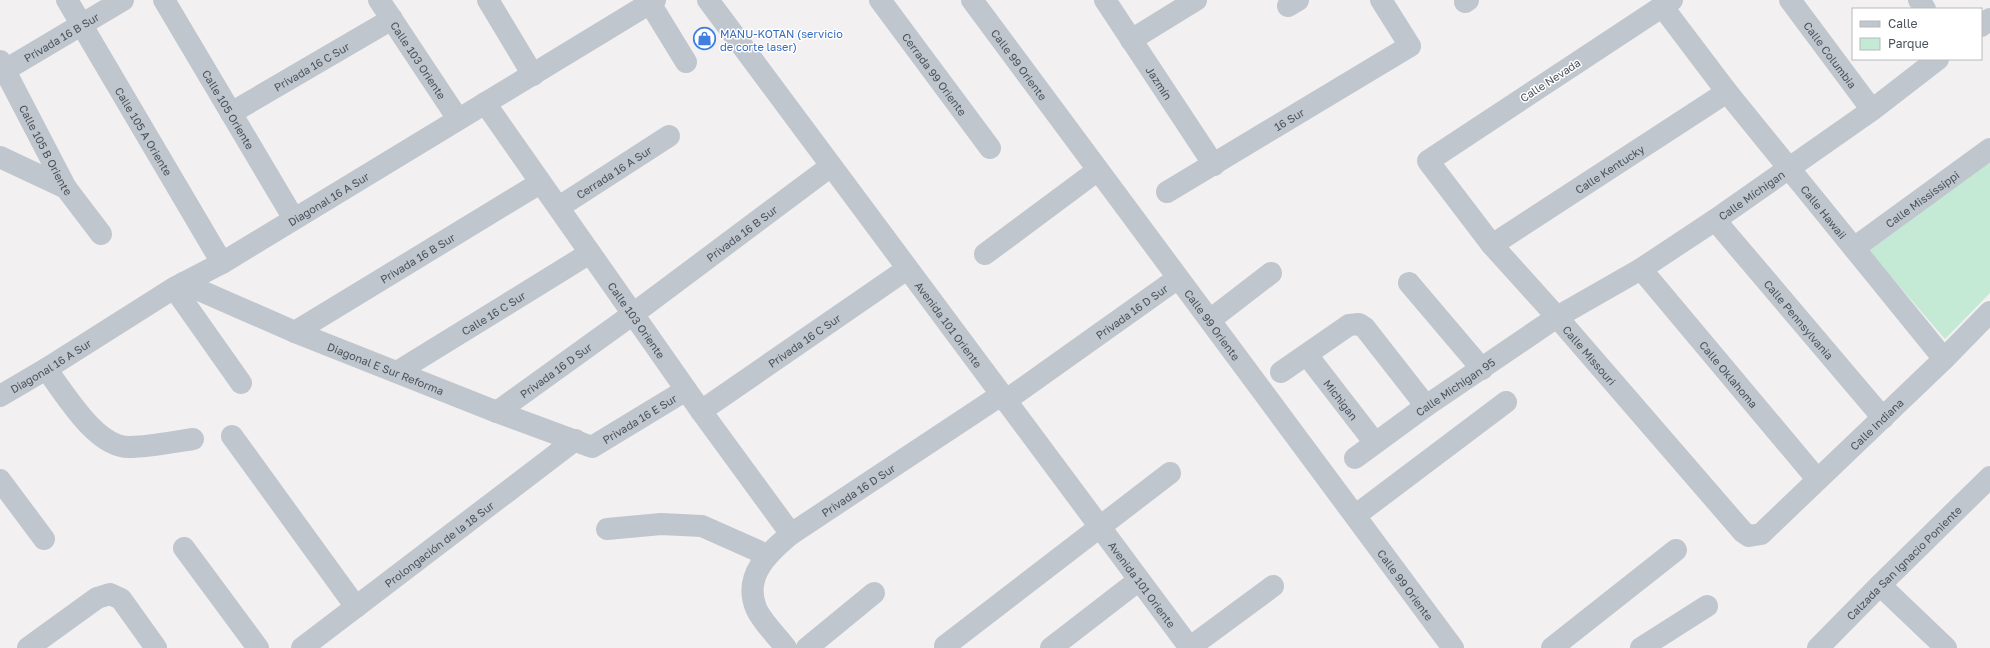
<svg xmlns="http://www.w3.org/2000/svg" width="1990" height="648" font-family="'Golos Text',sans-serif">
<rect width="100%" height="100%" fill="#f2f0f0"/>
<path fill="#c4ead5" d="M1990,162V293L1945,339L1867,249Z"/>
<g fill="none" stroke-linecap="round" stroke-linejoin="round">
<g stroke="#c0c6cd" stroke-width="22">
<path id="s1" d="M67,0L222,263"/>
<path id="s2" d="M164,0L294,219"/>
<path id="s3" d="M379,0L458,119"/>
<path d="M488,0L533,75"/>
<path d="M648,0L686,62"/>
<path id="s4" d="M708,0L1190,648"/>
<path id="s5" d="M880,0L990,148"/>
<path id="s6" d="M972,0L1453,648"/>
<path id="s7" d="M1105,0L1214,165"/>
<path id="s8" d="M1672,0L1428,161L1492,245L1557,317L1743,532L1749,536L1761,534L1944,359L1990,312"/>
<path id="s9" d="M1790,0L1872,110"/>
<path d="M1919,0L1925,9"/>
<path d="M1465,2L1468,0"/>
<path d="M1288,6L1298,0"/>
<path id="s10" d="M1662,6L1727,92L1944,359"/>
<path d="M1981,26L1990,19"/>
<path d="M1131,40L1196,0"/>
<path id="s11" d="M0,61L66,188L101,234"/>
<path id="s12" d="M0,73L123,0"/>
<path id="s13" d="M485,103L701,411L791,534"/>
<path id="s14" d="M231,113L392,19"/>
<path d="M0,157L66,188"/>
<path id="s15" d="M1167,192L1410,46L1381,0"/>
<path id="s16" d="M559,207L669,136"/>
<path id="s17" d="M1715,220L1883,418"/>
<path id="s18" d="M1492,245L1727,92"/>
<path id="s19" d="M1854,248L1990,149"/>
<path d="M985,254L1098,170"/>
<path id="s20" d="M1641,269L1817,479"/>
<path id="s21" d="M183,283L295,332L497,412L592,447L686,390"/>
<path d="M1409,283L1482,369"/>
<path d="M174,288L241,383"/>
<path d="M1210,320L1271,273"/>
<path id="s22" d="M295,332L540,183"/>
<path id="s23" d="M1307,355L1375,443"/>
<path d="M46,369C65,393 95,447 129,447C150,447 173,442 193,439"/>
<path id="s24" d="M397,372L590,253"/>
<path d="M1281,372L1349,325L1359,324L1365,328L1426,406"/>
<path id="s25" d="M0,396L46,369L174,288L222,263L655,0"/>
<path id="s26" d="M1005,401L1178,278"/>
<path id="s27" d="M701,411L907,269"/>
<path id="s28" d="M497,412L633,314L831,166"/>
<path d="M232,436L356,607"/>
<path id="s29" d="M1355,458L1426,406L1557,317L1641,269L1715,220L1872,110L1938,59"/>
<path d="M0,480L44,539"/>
<path d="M1356,515L1506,402"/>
<path d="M607,529L661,524L702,526L767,555"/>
<path d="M184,548L258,648"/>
<path d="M1880,585L1946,648"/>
<path d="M945,646L1170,473"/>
<path d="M28,648L97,598L110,594L121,599L156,648"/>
<path id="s30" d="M302,648L575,440"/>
<path id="s31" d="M786,648C778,637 761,621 756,608C743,576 768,553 791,534L1001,395"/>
<path d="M807,648L874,593"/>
<path d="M1051,648L1139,580"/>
<path d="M1189,648L1273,586"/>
<path d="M1552,648L1676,550"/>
<path d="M1641,648L1707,606"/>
<path id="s32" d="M1818,648L1880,585L1990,477"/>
</g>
</g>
<defs>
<symbol id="shop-ring" viewBox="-11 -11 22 22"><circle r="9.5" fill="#fff" stroke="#3f7fe0" stroke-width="1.5"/><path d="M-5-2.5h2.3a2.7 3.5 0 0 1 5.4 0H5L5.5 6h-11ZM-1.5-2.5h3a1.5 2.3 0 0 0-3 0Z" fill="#3f7fe0"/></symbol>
</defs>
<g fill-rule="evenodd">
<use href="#shop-ring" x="692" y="26" width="25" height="25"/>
</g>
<g text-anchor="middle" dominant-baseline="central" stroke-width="3" stroke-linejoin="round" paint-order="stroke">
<g font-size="11" fill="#366cbe" stroke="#fff" text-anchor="start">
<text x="720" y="33">MANU-KOTAN (servicio<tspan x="720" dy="13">de corte laser)</tspan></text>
</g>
<g font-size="11" fill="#4a525b" stroke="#fff">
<text stroke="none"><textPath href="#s12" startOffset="71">Privada 16 B Sur</textPath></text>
<text stroke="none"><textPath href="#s9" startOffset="68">Calle Columbia</textPath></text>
<text stroke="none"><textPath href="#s3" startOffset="72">Calle 103 Oriente</textPath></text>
<text stroke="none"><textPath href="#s6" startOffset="80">Calle 99 Oriente</textPath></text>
<text stroke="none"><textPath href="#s14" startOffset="93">Privada 16 C Sur</textPath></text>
<text stroke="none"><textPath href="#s5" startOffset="92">Cerrada 99 Oriente</textPath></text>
<text transform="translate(1550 80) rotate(-33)">Calle Nevada</text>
<text stroke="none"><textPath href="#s7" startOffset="99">Jazmín</textPath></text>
<text stroke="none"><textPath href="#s2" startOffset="127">Calle 105 Oriente</textPath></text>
<text stroke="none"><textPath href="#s15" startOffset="142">16 Sur</textPath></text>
<text stroke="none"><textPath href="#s1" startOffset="152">Calle 105 A Oriente</textPath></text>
<text stroke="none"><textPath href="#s11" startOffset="100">Calle 105 B Oriente</textPath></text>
<text stroke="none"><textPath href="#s18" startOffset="140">Calle Kentucky</textPath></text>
<text stroke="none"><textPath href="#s16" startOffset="65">Cerrada 16 A Sur</textPath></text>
<text stroke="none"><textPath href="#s29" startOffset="476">Calle Míchigan</textPath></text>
<text stroke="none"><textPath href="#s19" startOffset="84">Calle Mississippi</textPath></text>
<text stroke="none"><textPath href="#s25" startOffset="383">Diagonal 16 A Sur</textPath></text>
<text stroke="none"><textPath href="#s10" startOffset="262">Calle Hawaii</textPath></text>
<text stroke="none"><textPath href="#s28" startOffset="303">Privada 16 B Sur</textPath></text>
<text stroke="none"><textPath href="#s22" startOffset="143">Privada 16 B Sur</textPath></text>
<text stroke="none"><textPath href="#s26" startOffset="155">Privada 16 D Sur</textPath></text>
<text stroke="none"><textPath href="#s24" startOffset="113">Calle 16 C Sur</textPath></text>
<text stroke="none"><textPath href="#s17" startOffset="130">Calle Pennsylvania</textPath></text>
<text stroke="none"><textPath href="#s13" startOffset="265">Calle 103 Oriente</textPath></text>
<text stroke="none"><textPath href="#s4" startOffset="404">Avenida 101 Oriente</textPath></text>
<text stroke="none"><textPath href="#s6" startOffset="404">Calle 99 Oriente</textPath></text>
<text stroke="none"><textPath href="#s27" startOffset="125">Privada 16 C Sur</textPath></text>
<text stroke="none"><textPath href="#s8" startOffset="545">Calle Missouri</textPath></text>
<text stroke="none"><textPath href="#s25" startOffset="59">Diagonal 16 A Sur</textPath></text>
<text stroke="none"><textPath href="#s21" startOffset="220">Diagonal E Sur Reforma</textPath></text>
<text stroke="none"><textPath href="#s28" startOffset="72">Privada 16 D Sur</textPath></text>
<text stroke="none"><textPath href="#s20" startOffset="137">Calle Oklahoma</textPath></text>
<text stroke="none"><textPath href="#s29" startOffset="123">Calle Michigan 95</textPath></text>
<text stroke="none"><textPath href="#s23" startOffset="56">Michigan</textPath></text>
<text stroke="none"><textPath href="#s21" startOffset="496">Privada 16 E Sur</textPath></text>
<text stroke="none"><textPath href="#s8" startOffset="958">Calle Indiana</textPath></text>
<text stroke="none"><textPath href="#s31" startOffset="219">Privada 16 D Sur</textPath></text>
<text stroke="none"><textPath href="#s30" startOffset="172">Prolongación de la 18 Sur</textPath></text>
<text stroke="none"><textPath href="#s32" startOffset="121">Calzada San Ignacio Poniente</textPath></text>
<text stroke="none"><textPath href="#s4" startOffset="728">Avenida 101 Oriente</textPath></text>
<text stroke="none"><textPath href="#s6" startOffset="728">Calle 99 Oriente</textPath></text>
</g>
</g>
<rect x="1852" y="8" width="130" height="52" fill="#ffffff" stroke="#b7babd"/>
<rect x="1860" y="21" width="20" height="6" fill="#c0c6cd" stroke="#b7babd"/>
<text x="1888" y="28" font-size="12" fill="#4a525b">Calle</text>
<rect x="1860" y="38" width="20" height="12" fill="#c4ead5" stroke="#b7babd"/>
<text x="1888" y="48" font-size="12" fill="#4a525b">Parque</text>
</svg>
